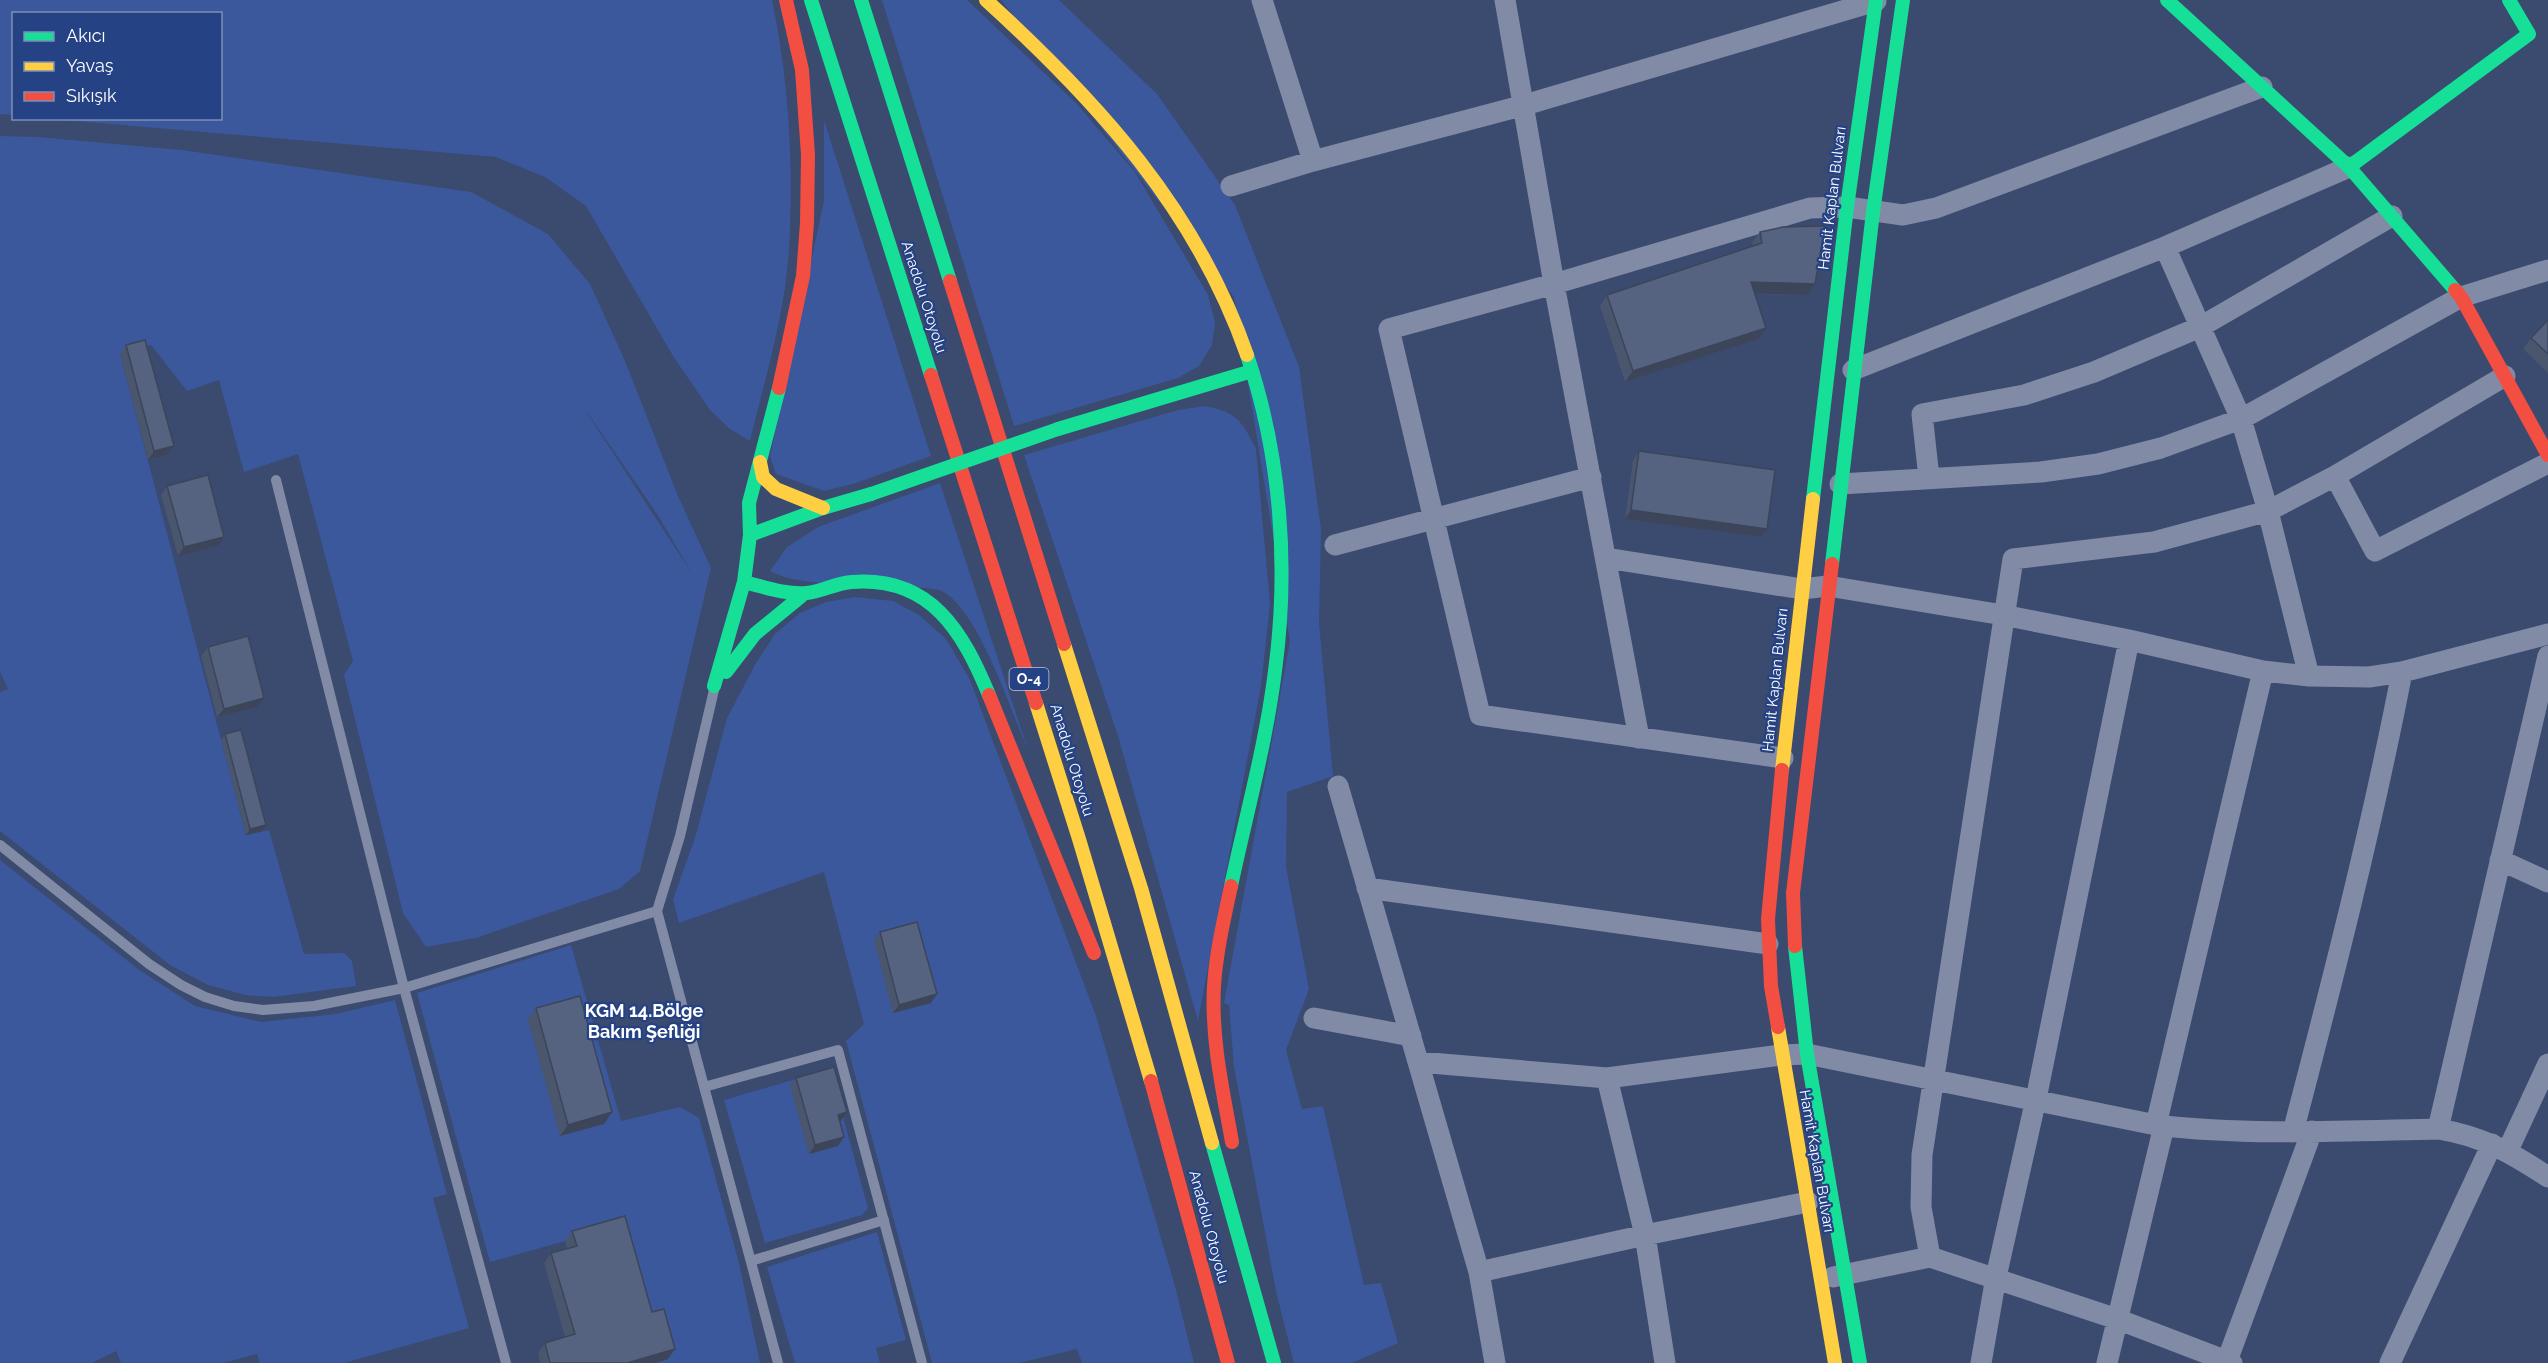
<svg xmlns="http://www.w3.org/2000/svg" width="2548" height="1363" font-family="Raleway,sans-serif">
<rect width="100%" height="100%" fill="#3b4a6f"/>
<path fill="#3a589b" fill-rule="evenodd" d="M0,0H772C789,80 794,167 789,249C785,314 765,379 750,441L730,429L710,410L673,356L586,206L545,177L496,157L52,119L220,118V14H14L13,115L0,114Z
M882,0H967L1076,103L1135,172L1208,295L1215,322L1212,345L1199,366L1178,378L1014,426Z
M1001,0H1059L1157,94L1235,205L1299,367L1321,529L1319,623L1333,776L1287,792L1286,867L1309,989L1286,1050L1302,1109L1323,1106L1364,1285L1381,1283L1398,1343L1352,1363H1294L1276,1291L1234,1067L1229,1005L1224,1003L1290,641L1234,297Z
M824,120L931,456L853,484L824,491L776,474L770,456L824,200Z
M0,136L38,137L182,150L471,192L548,234L590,284L625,361L678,496L711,568L640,871L619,889L476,938L426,947L403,913L344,675L353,661L298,454L244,472L219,380L187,391L151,345L120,354L246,835L269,830L304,954L344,953L352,961L356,986L273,997L245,995L208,985L170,965L0,831V692L8,689L0,672ZM587,412L657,514L693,575L587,413Z
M1205,406C1237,412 1242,421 1256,449L1270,604L1261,686L1198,1021L1118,736L1024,455L1178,410Z
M940,483L1028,750C1011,711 979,611 942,591C935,587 869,585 856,584C828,583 795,584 770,571L787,547L818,527Z
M855,597L893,601L919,615L946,639L970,680L1096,1016L1175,1286L1194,1363H1082L1077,1349L1019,1363H932L846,1041L864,1024L824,872L679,923L673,899L695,838L727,718L756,663L775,634L800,613L826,602Z
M0,860L138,969L195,1006L261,1022L336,1014L395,1000L447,1194L433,1198L469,1328L344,1363H260L257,1354L223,1363H121L116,1351L92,1363H0Z
M571,945L621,1121L680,1107L699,1118L739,1263L760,1363H656L565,1241L490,1262L417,993Z
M830,1069L868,1208L862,1215L765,1243L724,1100Z
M877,1232L906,1340L876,1348L880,1363H795L767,1267Z"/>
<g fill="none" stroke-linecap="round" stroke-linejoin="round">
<path stroke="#828ba5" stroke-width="10" d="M276,480L404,988L506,1363
M0,845L149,964L181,985L205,997L234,1006L263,1010L314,1006L404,988L657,911L680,836L714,690
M657,911L778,1363
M704,1087L838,1050L922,1363
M751,1261L884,1220"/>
<path stroke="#828ba5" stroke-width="21" d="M1262,0L1313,161
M1505,0L1554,284L1639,738
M1231,186L1313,161L1525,105L1876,1
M2165,247L2241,419L2268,511L2309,676
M1853,370L2165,247L2349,167
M2335,476L2375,551L2548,463
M1929,478L1922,414L2024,395L2094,372L2200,327L2392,216
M1840,484L2041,472L2098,464L2161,448L2241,419L2461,297L2548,270
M1335,545L1591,477
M1606,558L1802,589L1828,586L2003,615L2129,640L2263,671L2309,676L2369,677L2402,672L2548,634
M1783,758L1480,715L1389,329L1554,284L1810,208L1847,207L1903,215L1936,208L2262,87
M1338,786L1479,1272L1495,1363
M2500,860L2548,882
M1367,888L1768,944
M1314,1018L1411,1036
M1419,1062L1607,1078L1781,1055L1807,1054L2156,1125C2249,1136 2344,1131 2438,1129C2482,1136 2512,1153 2548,1177
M1607,1078L1645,1235L1665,1363
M2156,1125L2263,671
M2438,1129L2548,656
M2293,1132C2333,979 2372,827 2402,672
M2508,1150L2548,1064
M1930,1257L1921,1207L1922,1155L2013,559L2154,542L2268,511L2335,476L2505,376
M1479,1272L1645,1235L1808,1202
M1833,1277L1930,1257L2117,1319L2232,1363
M2227,1361L2312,1131
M1981,1363L1996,1277L2036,1099L2129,640
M2107,1363L2164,1126
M2390,1363L2492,1144"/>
<path stroke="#16e098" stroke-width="14" d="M811,0L931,375
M861,0L950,281
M2167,0L2349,167L2455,290
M2349,167L2529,34L2509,0
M1058,429L1252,371
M1813,499L1847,207L1876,0
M750,535L823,508L871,494
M1832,564L1873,212L1903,0
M744,582C764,587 786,595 807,593C823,591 836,583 852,582C931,576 963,632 989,695
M726,672L755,634L805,593
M714,686L744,582L750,535L749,503L779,388
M1231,886C1246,815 1266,744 1275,671C1289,567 1281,455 1247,355
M1795,946L1807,1054L1860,1363
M1212,1143L1274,1363"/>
<path stroke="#ffcf43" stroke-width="14" d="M986,0C1098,102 1196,209 1247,355
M760,462L763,477L776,489L823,508
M1064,644L1141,888L1212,1143
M1036,703L1079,839L1151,1081
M1782,770L1813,499
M1778,1027L1835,1363"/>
<path stroke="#f24e42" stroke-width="14" d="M950,281L1064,644
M2455,290L2461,297L2548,455
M931,375L1036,703
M779,388L803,276L807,223L808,155L802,70L786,0
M989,695L1094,953
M1231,886C1224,919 1216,953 1214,986C1211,1039 1223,1091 1232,1142
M1795,946L1793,893L1832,564
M1778,1027L1771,986L1768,919L1782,770
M1151,1081L1228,1363"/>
<path stroke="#16e098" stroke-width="14" d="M871,494L1058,429"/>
</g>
<path fill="#4a556e" d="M1760,232L1808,295L1755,294L1758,339L1625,382L1600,306L1607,295L1753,246L1752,242Z
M2548,320V373L2523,349L2531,338Z
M126,345L174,446L167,455L148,460L120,354Z
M1639,451L1761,537L1625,519L1633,460Z
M167,486L218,546L178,556L161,495Z
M208,647L264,698L258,707L217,717L201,656Z
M225,734L262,831L246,835L221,740Z
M880,932L931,1003L893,1013L874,941Z
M536,1008L604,1124L560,1136L528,1020Z
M796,1078L847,1112L840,1121L844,1137L838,1146L809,1154L790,1086Z
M572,1231L652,1312L668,1359L656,1363H540L538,1353L545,1343L565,1337L544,1263L551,1253L567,1248L565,1241Z"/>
<path fill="#3c455a" d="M1751,282L1815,284L1808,295L1743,293Z
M1766,328L1758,339L1625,382L1633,371Z
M174,446L167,455L148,460L154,451Z
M1631,510L1767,529L1761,537L1625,519Z
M224,537L218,546L178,556L184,547Z
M264,698L258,707L217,717L224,709Z
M266,825L262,831L246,835L250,829Z
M937,994L931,1003L893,1013L899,1005Z
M612,1112L604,1124L560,1136L568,1125Z
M847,1112L841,1121L832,1123L838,1115Z
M844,1137L838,1146L809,1154L815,1145Z
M675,1349L668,1359L656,1363H627Z"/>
<path fill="#566380" stroke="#3c455a" stroke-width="1.5" d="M1825,226L1815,284L1751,282L1766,328L1633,371L1607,295L1762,243L1760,232L1783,227Z
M2548,320V354L2531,338Z
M145,340L174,446L154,451L126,345Z
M1639,451L1775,470L1767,529L1631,510Z
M208,475L224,537L184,547L167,486Z
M248,636L264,698L224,709L208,647Z
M241,730L266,825L250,829L225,734Z
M917,922L937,994L899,1005L880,932Z
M580,996L612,1112L568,1125L536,1008Z
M834,1067L847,1112L838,1115L844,1137L815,1145L796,1078Z
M625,1216L652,1312L664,1309L675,1349L627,1363H550L545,1343L575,1334L551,1253L577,1246L572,1231Z"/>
<g text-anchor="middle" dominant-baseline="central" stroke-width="4.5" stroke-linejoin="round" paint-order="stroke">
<rect fill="#254285" stroke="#bec6da" stroke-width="1.5" x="1009.5" y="668" width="39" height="22" rx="4.5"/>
<g font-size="14" font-weight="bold" fill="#fff">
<text x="1029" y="679">O-4</text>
</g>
<g font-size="15" fill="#fff" stroke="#254285">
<text transform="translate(1832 198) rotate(-83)">Hamit Kaplan Bulvarı</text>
<text transform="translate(924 297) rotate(72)">Anadolu Otoyolu</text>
<text transform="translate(1775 680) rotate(-84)">Hamit Kaplan Bulvarı</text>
<text transform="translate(1072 760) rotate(73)">Anadolu Otoyolu</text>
<text transform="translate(1817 1161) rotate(80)">Hamit Kaplan Bulvarı</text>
<text transform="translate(1209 1227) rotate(75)">Anadolu Otoyolu</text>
</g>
<g font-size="18" font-weight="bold" fill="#fff" stroke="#254285">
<text x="644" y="1010">KGM 14.Bölge<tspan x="644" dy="21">Bakım Şefliği</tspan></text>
</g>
</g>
<rect x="12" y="12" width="210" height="108" fill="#254285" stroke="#7c8eb6" stroke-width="1.5"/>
<rect x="24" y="32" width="30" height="9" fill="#16e098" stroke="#7c8eb6" stroke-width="1.5"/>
<text x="66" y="42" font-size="18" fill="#ffffff">Akıcı</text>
<rect x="24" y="62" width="30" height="9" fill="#ffcf43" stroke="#7c8eb6" stroke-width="1.5"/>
<text x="66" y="72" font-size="18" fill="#ffffff">Yavaş</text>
<rect x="24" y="92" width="30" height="9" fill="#f24e42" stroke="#7c8eb6" stroke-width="1.5"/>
<text x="66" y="102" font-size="18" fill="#ffffff">Sıkışık</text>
</svg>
